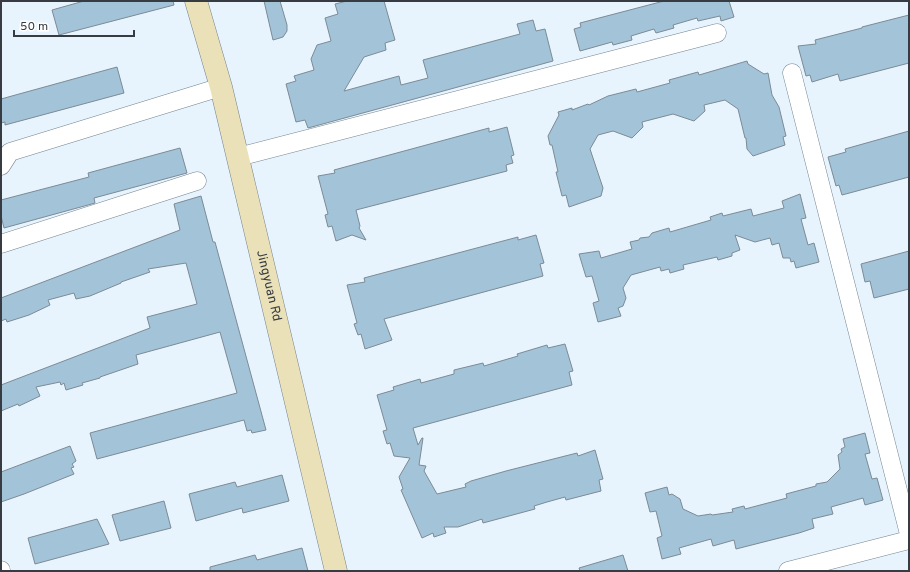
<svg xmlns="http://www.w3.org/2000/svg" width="910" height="572" font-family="Overpass,sans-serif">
<rect width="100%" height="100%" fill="#e7f4fe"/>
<path fill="#a3c3d9" stroke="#7c8b95" d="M84,1H173L174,5L59,35L52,10Z
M264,1H280L287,25V31L283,37L273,40Z
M347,1H384L395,40L385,43L386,50L364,57L344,91L399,76L401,85L428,78L423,60L520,34L517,24L533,20L536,31L545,29L553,61L308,128L305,120L296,122L286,84L296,81L294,76L314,70L311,59L317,45L331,41L325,18L338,14L335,4Z
M664,1H729L734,17L721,21L720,16L698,21L697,18L673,25L674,28L656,33L654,29L631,36L632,40L613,45L612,42L580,51L574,29L581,27L580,23Z
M909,15V63L840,81L838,74L812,82L810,75L806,76L798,46L816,44L815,40L862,28V27Z
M747,61L748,64L764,74L768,73L772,95L779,107L786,136L783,137L785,145L753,156L747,149L746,138H745L738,109L725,100L704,105L705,111L694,121L673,114L642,122L643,127L632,138L613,131L598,135L590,149L603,188L601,196L569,207L566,195L562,196L556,172H558L552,145H550L548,136L559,115L558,112L572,108V110L588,104L589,105L608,96L636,89L637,92L670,83L669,80L698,72L699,75Z
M117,67L124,93L5,125V122L1,123V99Z
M507,127L514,155L511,156L513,163L506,165L507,171L356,210L360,226L359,228L366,240L352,235L336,241L332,226L328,227L325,215L328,214L318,176L335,173L334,170L489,128V132Z
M909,131V177L842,195L839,185L836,186L828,157L846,152L845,149Z
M180,148L187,173L94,198L95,203L88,205L4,228L1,216V200L89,177L88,173Z
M800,194L806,218L801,219L808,245L814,243L819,262L796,268L794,261L791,262L790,258H783L779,243L772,245L770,238L755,242L735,235L740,250L732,253V256L718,260L717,257L683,265L684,269L670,273L669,269L661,271L660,267L631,275L623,288L626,298L623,306L618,308L621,316L598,322L593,303L599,301L592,276L586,277L579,254L599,251L601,258L632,249L630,242L639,240L640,238L649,237L652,233L669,228L670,232L711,220L710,217L722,213L723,216L751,209L753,216L784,208L782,201Z
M201,196L213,242H215L266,430L252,433L251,430L247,431L244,420L97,459L90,433L237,393L220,332L136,355L138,364L100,377V378L82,383L83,385L66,390L64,383L61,385L60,382L36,387L40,396L19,406L18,404L1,411V385L150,328L147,317L197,304L186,263L148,269L150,272L121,282V283L90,296L76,299L74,293L48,300L50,305L29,315L7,322L6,319L1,321V298L180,230L174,204Z
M536,235L544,263L540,264L543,276L384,319L392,340L365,349L361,334L358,335L354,324L357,323L347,285L365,282L364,278L518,237V240Z
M909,251V289L874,298L870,281L865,282L861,264Z
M565,344L573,371L569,372L572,385L413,428L418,445L422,438H423L419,465L426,466L424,471L437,494L466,487L465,484L471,481L506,471L577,453L578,456L595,450L603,479L599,480L601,491L566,500L565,497L547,502L534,506L535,509L483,523L482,519L458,527H444L446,533L434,537L433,533L422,538L401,490L403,489L399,477L410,458L394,456L390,443L387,444L383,431L387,430L377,395L394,390L393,387L420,379L421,383L454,374V370L483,363L484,366L518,356L517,354L547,345L548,348Z
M865,433L870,453L865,454L872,479L877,478L883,500L865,505L863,498L831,507L833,514L812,519L814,528L799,533L736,549L734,540L713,546L711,539L679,548L681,554L662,559L657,538L662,536L656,511L650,512L645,493L667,487L669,495L672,494L680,499L683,509L698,516L711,514L712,515L733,512L732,509L744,506L745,509L787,498L786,494L816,486V484L827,482L840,469L838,455L842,452L841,449L845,447L843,439Z
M70,446L76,461L72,464L74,467L71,468L74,474L24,494L1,502V472Z
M282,475L289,501L243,513L242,508L196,521L189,494L235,482L237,487Z
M164,501L171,528L120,541L112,515Z
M97,519L109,544L35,564L28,538Z
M302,548L308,571H210V567L255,555L257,560Z
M623,555L628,571H580L579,568Z"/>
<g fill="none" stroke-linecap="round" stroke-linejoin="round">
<defs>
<path id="street" d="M792,73L909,534
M238,157L717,33
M1,166L10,152L221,87
M1,244L197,181
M1,570V571
M788,571L909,540"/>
<g id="secondary">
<path id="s1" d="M196,1L221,87L336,571"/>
</g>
</defs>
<use href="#street" stroke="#75848f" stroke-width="19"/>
<use href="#secondary" stroke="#75848f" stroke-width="23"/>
<use href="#street" stroke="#fff" stroke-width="18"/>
<use href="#secondary" stroke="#ebe1b9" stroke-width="22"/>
</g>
<g text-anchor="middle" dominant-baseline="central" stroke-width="3.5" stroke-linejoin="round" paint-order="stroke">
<g font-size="13" fill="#363c41" stroke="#fff">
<text stroke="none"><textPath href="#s1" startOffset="294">Jingyuan Rd</textPath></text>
</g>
</g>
<rect width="910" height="572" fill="none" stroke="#363c41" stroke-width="4"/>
<path d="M14 30v6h120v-6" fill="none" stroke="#363c41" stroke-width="2"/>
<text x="20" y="30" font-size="12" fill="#363c41" stroke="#ffffff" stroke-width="3" paint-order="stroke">50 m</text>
</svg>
